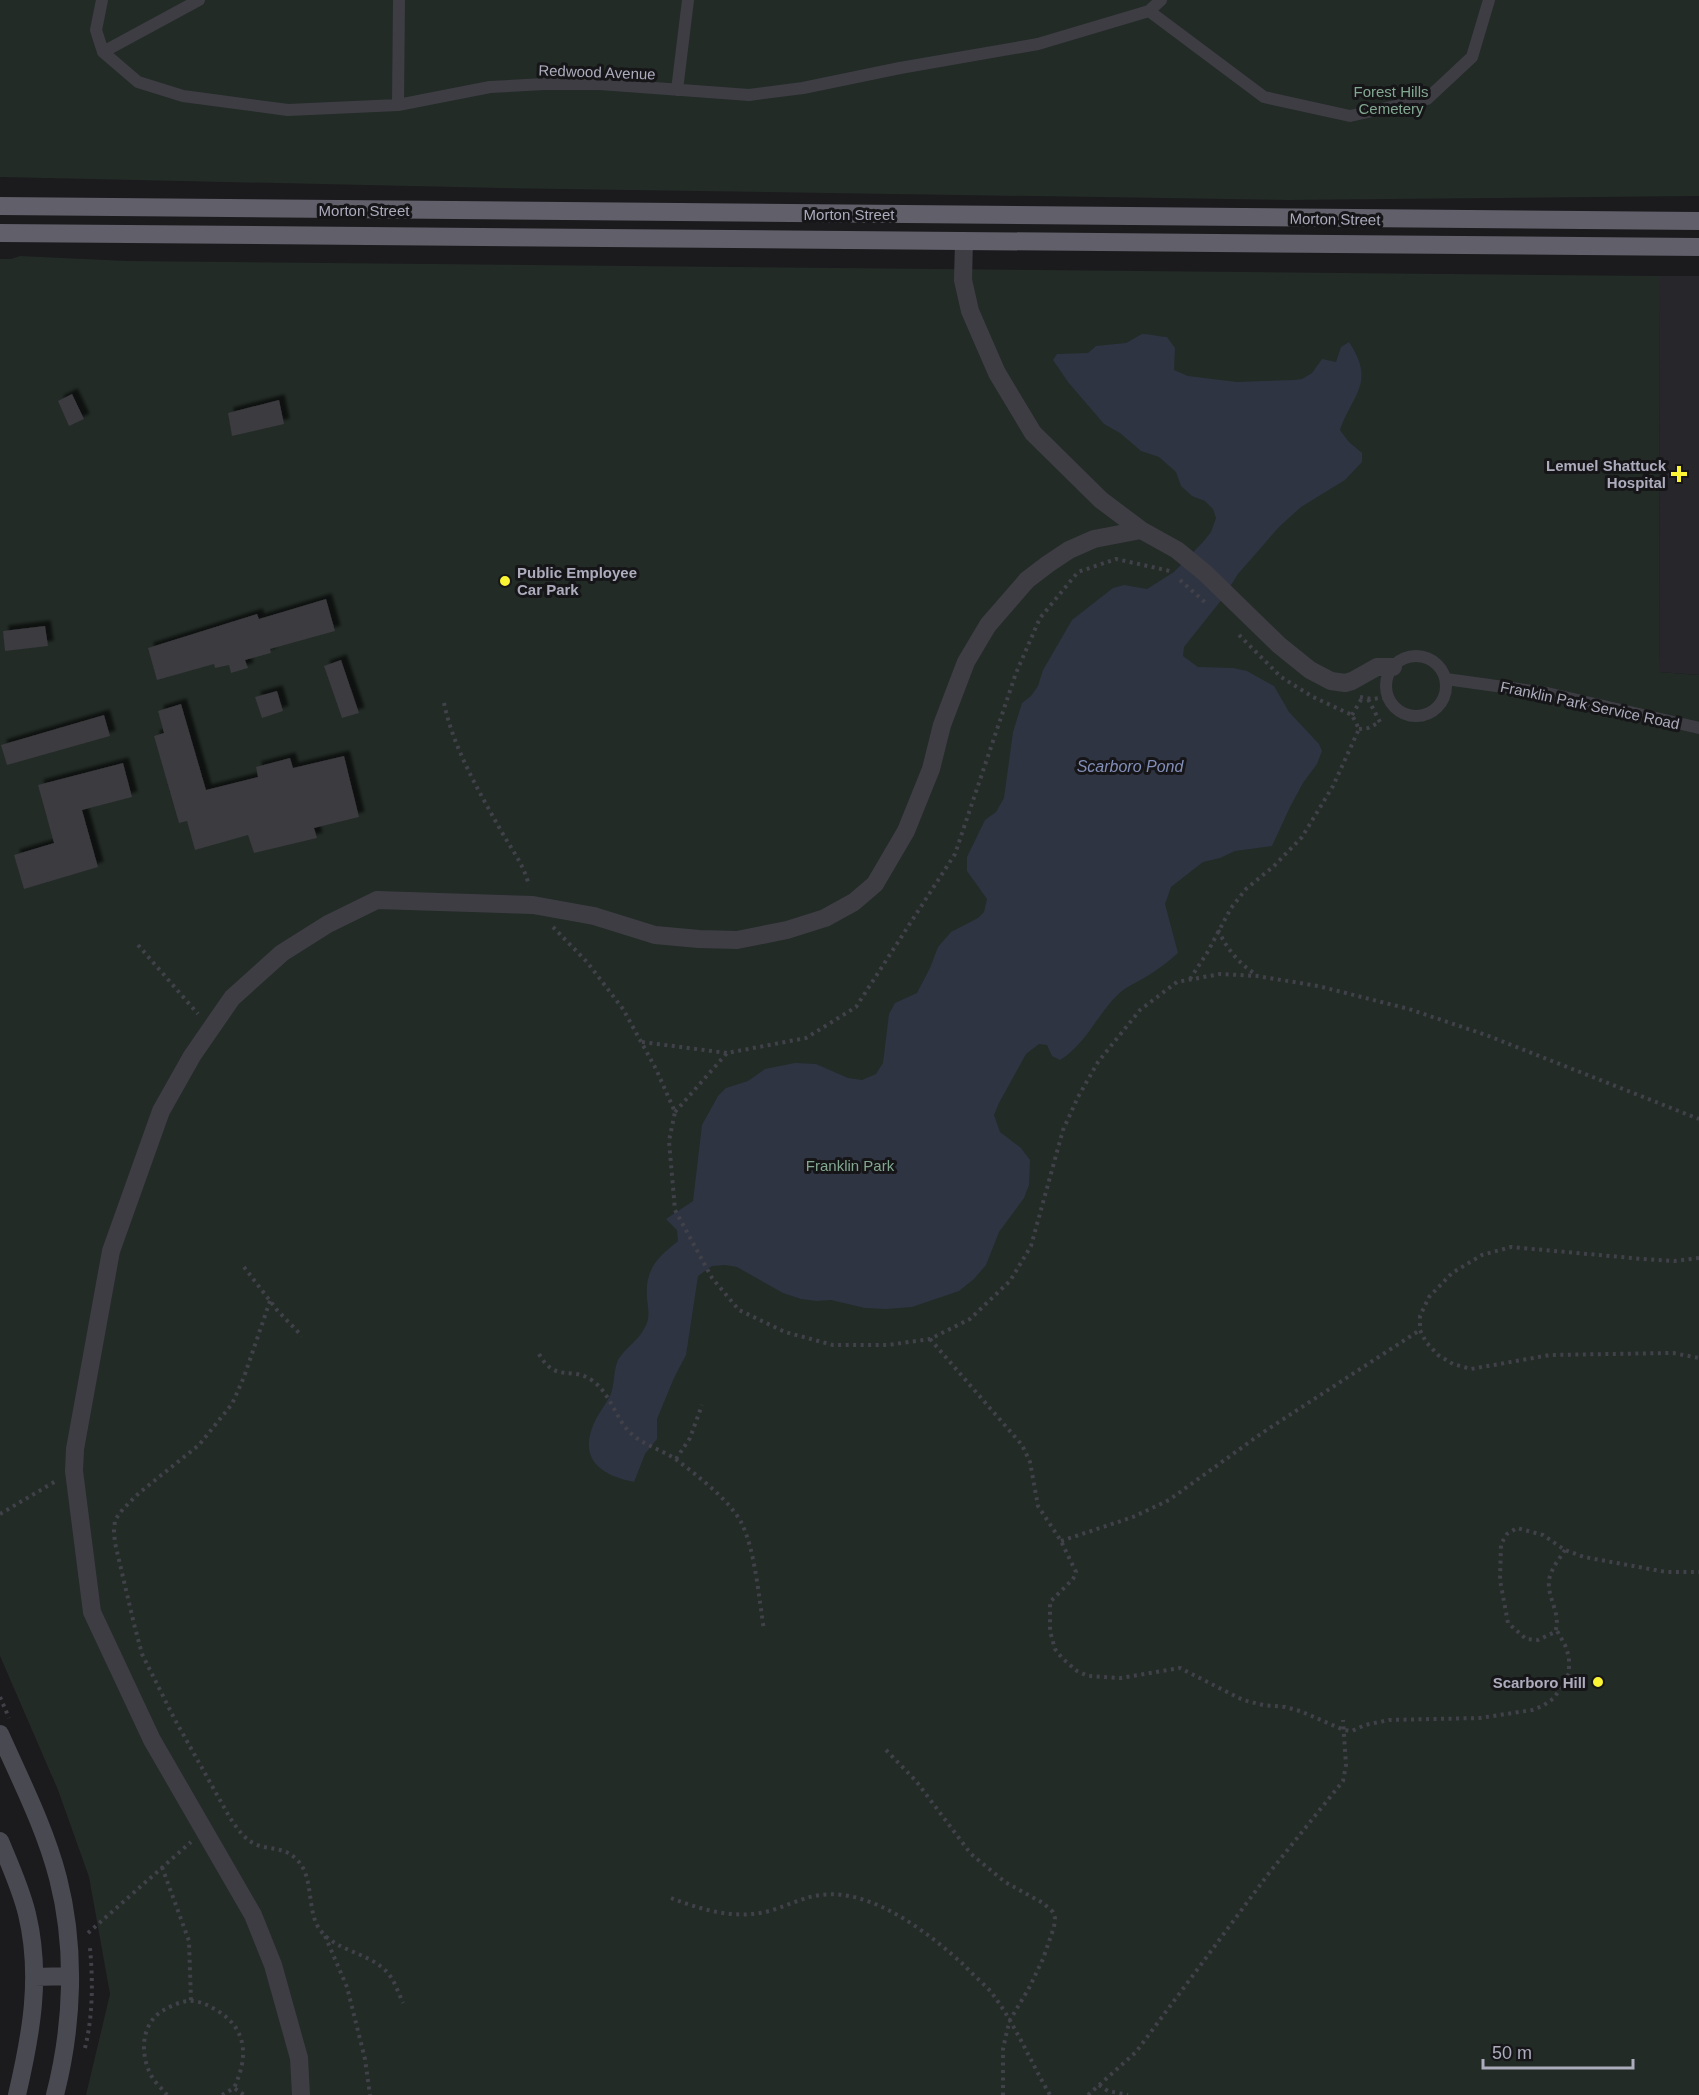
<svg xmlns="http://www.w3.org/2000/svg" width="1699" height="2095" font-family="Helvetica,sans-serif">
<defs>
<filter id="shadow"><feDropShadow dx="5.5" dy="-5.5" stdDeviation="1.5" flood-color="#0009"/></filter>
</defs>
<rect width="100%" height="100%" fill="#1b1a1d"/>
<path fill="#27262a" d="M1660,276H1699V675L1659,672Z"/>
<path fill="#222b26" d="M0,0H1699V196L1288,200L499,188L0,177Z
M20,256L128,261L1660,276L1659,672L1699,675V2095H86L110,1994L89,1877L58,1790L0,1656V259H11Z"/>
<path fill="#2f3442" d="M1142,334C1152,334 1159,337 1167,337L1175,348L1174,370L1188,376L1237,382L1294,380L1302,379L1312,373L1322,359L1336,362L1341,347L1349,342C1376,383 1353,393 1340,430L1349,442L1362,453V462L1345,480L1301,507L1279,527L1238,574L1223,598L1184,647L1183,656L1198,667L1233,668L1247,671L1274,686L1289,712L1319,744L1322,751L1317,764L1303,783L1290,807L1272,846L1235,851L1220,858L1203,862L1171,887L1165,904L1178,953C1168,962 1156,971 1144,978C1137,982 1129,986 1123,990C1098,1011 1088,1043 1060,1060L1052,1056L1047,1045L1039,1044L1026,1054L999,1103L994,1115L1000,1132L1021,1148L1030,1160L1029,1185L1024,1198L999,1232L986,1265L974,1279L959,1291L912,1307L886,1309L865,1308L831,1300L817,1301L801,1299L783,1293L737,1267L725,1265L712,1266L698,1276L686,1355L674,1378L657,1419V1439L645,1454L634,1482C598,1475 577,1457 596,1419C600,1411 606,1404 610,1396C615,1385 613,1371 618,1360C625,1348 638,1341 644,1329C651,1318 648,1309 647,1298C645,1269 657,1258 678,1241L677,1230L666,1219L693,1201L702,1125L718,1096L726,1088L748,1081L765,1069L795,1063L816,1064L848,1078L862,1080L876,1074L883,1063L889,1014L895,1003L917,993L930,968L938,947L951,932L978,918L984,912L987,899L967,871V857L985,820L996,812L1004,798L1013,732L1022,703L1031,696L1038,686L1043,670L1072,620L1113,588L1124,585L1147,589L1174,572L1203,542L1211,532L1216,518L1213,509L1205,501L1192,496L1181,486L1176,472L1159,457L1141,451L1120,433L1104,424L1068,382L1053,360L1057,354L1088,353L1096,346L1126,343Z"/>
<path fill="#3b3a3f" filter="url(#shadow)" d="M72,394L84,419L69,426L58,401Z
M279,400L284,424L232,436L228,413Z
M326,599L335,631L270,649L271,653L245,660L248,668L231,673L229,665L215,668L214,664L157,680L148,648L257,614L259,619Z
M45,626L48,646L5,651L3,631Z
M341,660L359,713L342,718L324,666Z
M277,691L283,711L262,718L255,697Z
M181,704L206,790L258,777L256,767L290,758L293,768L344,756L359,817L314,828L317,838L254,853L248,835L195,850L187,821L179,823L154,736L164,733L158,711Z
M104,715L110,736L7,765L1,745Z
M123,763L132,797L82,810L98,867L24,889L14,855L54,843L38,785Z"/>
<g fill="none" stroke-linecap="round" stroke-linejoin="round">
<path stroke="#414149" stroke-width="4" stroke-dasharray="3 4.5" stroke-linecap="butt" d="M1180,580L1208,605
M1239,635L1281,677L1313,697L1352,715L1359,729
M1360,697L1372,699L1388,697
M444,703C453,747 478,790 500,829C511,849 524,864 529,886
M1352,715L1362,698
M1359,729L1368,728L1380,722L1368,699
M553,927L587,962L623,1009L656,1069L675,1112L669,1141L675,1210L712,1278L739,1310L785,1332L833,1345H888L930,1339L970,1319L1010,1281L1031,1246L1063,1130L1078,1097L1098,1062L1140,1010L1177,982L1220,974L1257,976L1318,986L1409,1009L1486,1035L1699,1119
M1218,930C1227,949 1239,964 1257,975
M138,945L198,1014
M1190,979L1207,953L1231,908L1246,889L1274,866L1302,837L1333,786L1359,729
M642,1042L727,1053
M675,1112L727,1053L806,1038L856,1007L955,854L1016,673L1040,618L1078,572L1116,559L1170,571
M1699,1258L1674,1261L1643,1259L1511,1247L1482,1255L1452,1273L1429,1297L1420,1316V1330L1426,1342L1438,1355L1453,1364L1471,1369L1550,1355L1673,1353L1699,1358
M244,1267L277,1310L302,1336
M270,1301L244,1377L232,1404L199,1445L139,1493L123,1509L115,1520L114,1531L115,1543L134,1624L142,1654L174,1718L230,1818C237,1828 244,1839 255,1844C268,1850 283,1847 294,1857C316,1875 305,1909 320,1930C336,1951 367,1952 386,1971C394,1979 398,1992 403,2003
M930,1339L1022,1445L1030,1462L1038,1506L1061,1541L1076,1572L1073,1579L1050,1602V1631L1055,1649L1062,1658L1077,1671L1088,1676L1120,1678L1180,1668L1243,1700L1263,1705L1285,1707L1300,1711L1344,1730L1352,1731L1365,1725L1389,1720L1480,1718L1532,1710L1543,1706L1554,1698L1562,1686L1569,1673V1657L1565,1645L1556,1629
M539,1354C556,1384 571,1365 593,1381C612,1395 616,1422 634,1436C648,1447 665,1451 678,1461C698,1476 729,1500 741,1522C755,1549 759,1599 764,1630
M676,1459L690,1438L702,1405
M0,1514L56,1481
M1061,1541L1133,1517L1169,1500L1262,1433L1420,1330
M1565,1550C1559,1559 1551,1569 1549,1580C1547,1599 1562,1614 1555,1632L1538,1640L1526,1639L1508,1623L1500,1580L1501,1544L1507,1534L1517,1528L1543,1535L1565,1550L1584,1557L1666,1572H1699
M0,1697L9,1718
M886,1750L916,1781L971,1854L1005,1882L1043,1903L1053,1912L1055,1918L1054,1927L1043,1959L1029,1988L1010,2020L1007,2031L1003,2049V2095
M162,1867L189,1941L191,2001
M671,1898C702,1910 736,1920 769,1911C787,1906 803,1897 821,1895C872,1888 930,1934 965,1966C973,1975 983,1983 991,1992C1015,2023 1030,2061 1050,2095
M88,1933L191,1842
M325,1936L347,1987L365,2059L370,2095
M85,2048C93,2016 93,1980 90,1948
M1099,2085L1108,2091L1128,2095
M167,2095C163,2089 156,2084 152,2077C140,2056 140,2025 162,2011C171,2006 182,2000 193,2001C202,2002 210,2006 218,2011C248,2030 248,2058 234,2088
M222,2095L234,2088L244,2095
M1088,2095L1136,2052L1269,1873L1343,1781L1346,1765L1343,1720"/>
<path stroke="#3e3d44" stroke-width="12" d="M102,0L96,30L103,52L138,82L183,96L288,110L398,105L490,87L544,84H600L749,95L803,88L900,68L1038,44L1149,11L1161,0
M1149,11L1264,97L1350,116L1427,99L1472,57L1489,0
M103,52L199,0
M677,90L688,0
M398,105L399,0
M1386 686a30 30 0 1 1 60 0a30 30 0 1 1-60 0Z
M1446,679L1547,693L1699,728"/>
<path stroke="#3e3d44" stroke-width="18" d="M964,241L963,280L970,311L997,373L1033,433L1101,500L1141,530L1177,550L1205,573L1279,645L1310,670L1331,681L1345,683L1352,681L1377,667H1393
M301,2095L299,2058L273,1965L253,1915L152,1740L92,1612L74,1471L75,1449L111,1251L161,1111L192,1056L232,998L282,953L328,924L377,900L533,905L594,916L655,935L699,939L737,940L787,930L825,918L854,902L875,884L906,831L931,769L942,725L966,662L988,625L1027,580L1048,564L1069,550L1094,539L1141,530"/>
<path stroke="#494952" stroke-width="18" d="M0,1734C21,1781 45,1828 58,1878C76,1948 73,2025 55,2095
M0,1841C10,1865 21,1889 27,1914C42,1976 31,2035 17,2095
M35,1977L70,1976"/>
<path stroke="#605f6a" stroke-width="18" d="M0,206L1699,221
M0,233L1699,247"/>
</g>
<g fill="#faf435" stroke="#161518" stroke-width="2">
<path d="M1676 465h6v6h6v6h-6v6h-6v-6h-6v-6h6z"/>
<circle cx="505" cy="581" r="6"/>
<circle cx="1598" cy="1682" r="6"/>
</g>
<g text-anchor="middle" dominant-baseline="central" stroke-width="6" stroke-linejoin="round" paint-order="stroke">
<g font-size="15" fill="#acacbd" stroke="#161518">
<text transform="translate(597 72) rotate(2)">Redwood Avenue</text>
<text x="364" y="210">Morton Street</text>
<text x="849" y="214">Morton Street</text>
<text transform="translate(1335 219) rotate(1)">Morton Street</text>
<text transform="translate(1590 705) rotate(12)">Franklin Park Service Road</text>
</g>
<g font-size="15" fill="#83a891" stroke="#161518">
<text x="1391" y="91">Forest Hills<tspan x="1391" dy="17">Cemetery</tspan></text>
<text x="850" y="1165">Franklin Park</text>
</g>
<g font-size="15" font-weight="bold" fill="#acacbd" stroke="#161518" text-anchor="end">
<text x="1666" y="465">Lemuel Shattuck<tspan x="1666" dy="17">Hospital</tspan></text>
<text x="517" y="572" text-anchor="start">Public Employee<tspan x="517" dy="17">Car Park</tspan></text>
<text x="1586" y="1682">Scarboro Hill</text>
</g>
<g font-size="16" font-style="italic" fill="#838fb8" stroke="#161518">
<text x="1130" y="766">Scarboro Pond</text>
</g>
</g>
<path d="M1483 2059v9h150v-9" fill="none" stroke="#acacbd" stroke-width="3"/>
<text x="1492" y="2059" font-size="18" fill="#acacbd" stroke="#161518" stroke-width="4.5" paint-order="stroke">50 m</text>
</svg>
